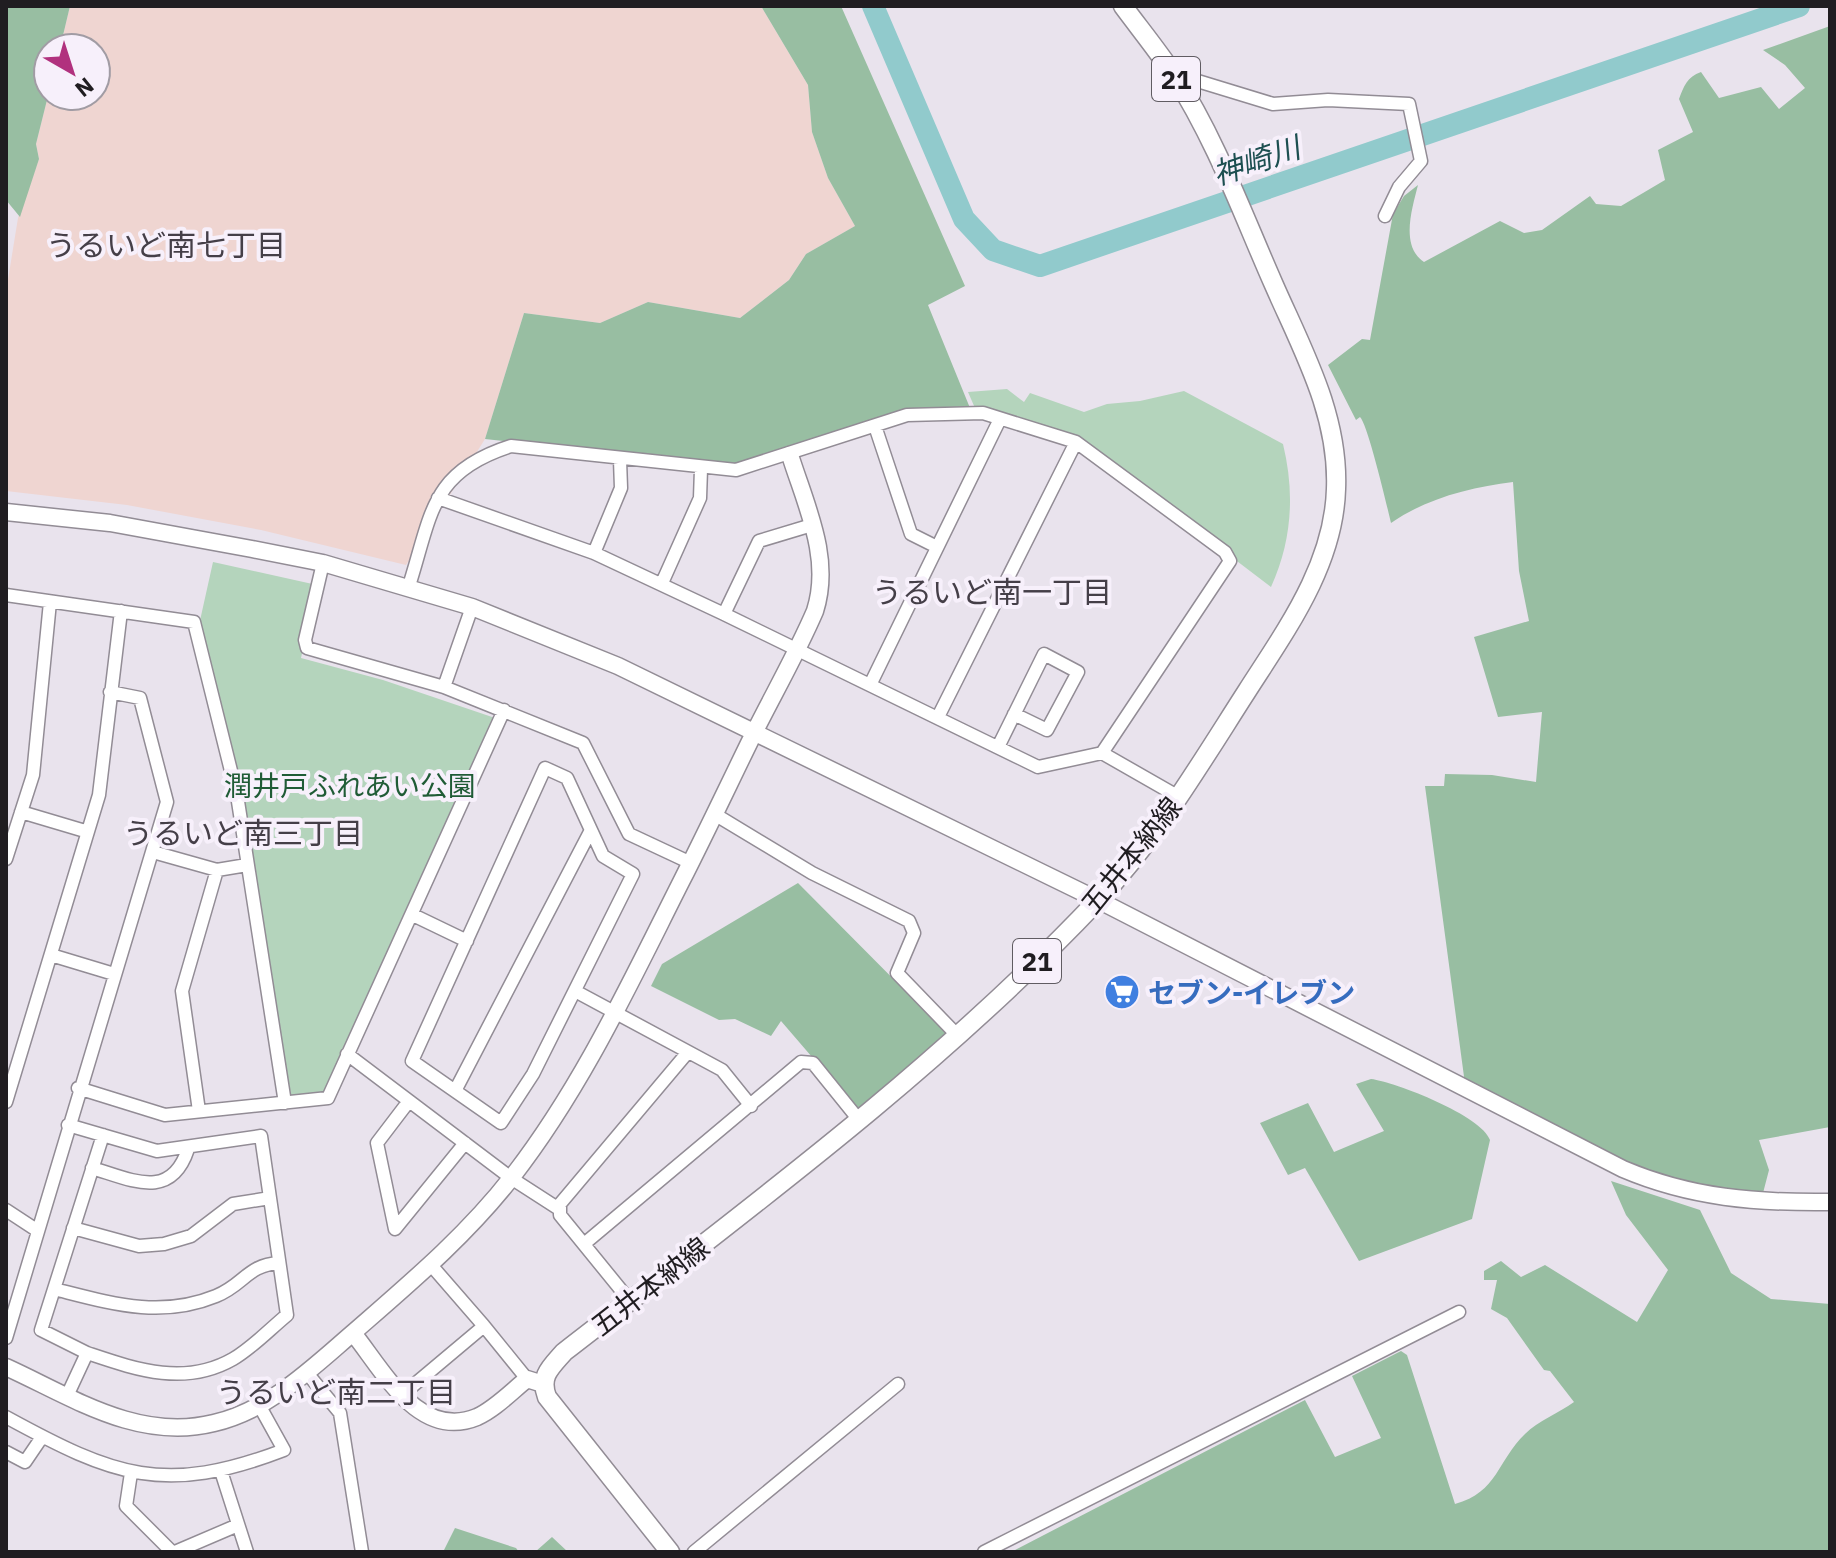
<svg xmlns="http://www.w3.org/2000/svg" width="1836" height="1558" font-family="'IBM Plex Sans','Noto Sans JP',sans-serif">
<rect width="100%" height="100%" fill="#e9e3ed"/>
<path fill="#efd5d1" d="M70,6H761L808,85L812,132L828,178L855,226L806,254L789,280L740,318L648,302L600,323L524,313L485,439L406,565L261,530L127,505L6,491V292L18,218L39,159L36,144L48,96H96V48H60Z"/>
<path fill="#b4d4bc" d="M1007,389L1024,402L1030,393L1084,412L1107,404L1140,401L1184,391L1283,444C1295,493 1292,541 1271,587L1099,456L978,415L968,392Z
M213,562L317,585L301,658L383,680L495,718L330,1099L292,1102L242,793L199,625Z"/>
<path fill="#98bea2" d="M6,6H70L60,48H48V96L36,144L39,159L20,217L6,200Z
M761,6H841L965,286L928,305L970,408L909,411L877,418L732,465L485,439L524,313L600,323L648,302L740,318L789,280L806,254L855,226L828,178L812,132L808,85Z
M1830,26V1127L1759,1140L1769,1170L1763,1193C1655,1191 1560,1131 1465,1084L1425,786H1444L1445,774L1492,775L1536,782L1542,712L1498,717L1474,637L1529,621L1519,571L1513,482C1471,487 1425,499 1391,523C1387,506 1368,425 1360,417L1356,420L1328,365L1362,339L1370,340L1393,214L1404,196L1418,185C1412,209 1400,246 1424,262L1500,221L1524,233L1542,230L1590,196L1596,204L1621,206L1665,180L1658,150L1693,132L1679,99C1684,86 1687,77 1701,72L1719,98L1761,87L1779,109L1805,88L1785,65L1763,50Z
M798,883L950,1036L862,1109L855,1107L781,1021L771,1036L735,1019L719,1020L651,986L662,964Z
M1371,1079C1396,1082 1482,1116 1490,1140L1472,1219L1359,1261L1305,1168L1288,1175L1260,1123L1308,1103L1334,1152L1384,1131L1356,1084Z
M1611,1181L1700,1210L1731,1273L1771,1299L1830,1304V1552H1011L1305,1400L1335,1457L1381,1438L1352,1376L1401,1351L1407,1355L1455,1504C1498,1492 1497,1461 1525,1434C1538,1421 1559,1413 1574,1402L1550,1371L1544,1370L1507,1318L1491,1309L1497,1280H1484V1271L1501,1261L1521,1277L1545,1265L1637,1322L1668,1270L1626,1215Z
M455,1528L516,1548L519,1552H443Z
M552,1537L568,1552H535Z"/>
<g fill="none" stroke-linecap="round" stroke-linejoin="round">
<path stroke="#91cacc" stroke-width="22" d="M873,6L964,219L993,250L1040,266L1799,6"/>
<defs>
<path id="street" d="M1176,78L1191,79L1273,104L1328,100L1409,104L1421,161L1399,187L1385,216
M875,426L911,534L937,547
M438,498L594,553L724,614L759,541L812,525
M594,553L621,488L620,460
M323,563L305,640L307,648L444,687L583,743L629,834L691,863
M662,583L700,498L701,469
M408,589C432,515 429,472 511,446L736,470L907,415L983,413L1076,442L1225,552L1230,561L1102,753L1038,767L724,614
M6,595L194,622L237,795L285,1103
M870,685L1000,419
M444,687L472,607
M938,717L1076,442
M998,747L1044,654L1078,672L1047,730L1014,714
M1102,753L1179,797
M545,768L567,778L603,856L633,874L533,1074L501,1123L412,1061Z
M21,812L85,831
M716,815L812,873L909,921L914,933L897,973L956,1034
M153,852L217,870L247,865
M6,859L33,775L50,602
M413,915L467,941
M51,955L114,974
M575,991L722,1070L751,1106
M347,1054L511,1178L559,1209
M78,1088L165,1115L328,1098L504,710
M455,1091L591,830
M409,1101L377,1143L395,1229L465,1143
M6,1102L99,795L121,611
M199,1111L182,991L217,870
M92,1168C132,1180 171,1201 188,1149
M6,1210L38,1231
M73,1228L139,1246L164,1244L191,1236L233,1204L270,1198
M584,1244L801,1062L813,1063L859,1120
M54,1289C110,1303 160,1319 216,1296C244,1285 247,1265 279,1263
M630,1301L560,1215V1204L688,1052
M484,1326L527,1379
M6,1338L167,802L140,698L110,692
M87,1353L41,1330L103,1135
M307,1373L340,1413L362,1552
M403,1394L484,1326L431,1265
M67,1396L87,1353C135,1369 184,1387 233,1359C252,1348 270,1329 287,1315L261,1136L157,1151L68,1125
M6,1417C114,1476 164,1496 284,1450L259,1405
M6,1452L25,1462L42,1437
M221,1471L247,1552
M131,1473L126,1506L172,1552
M175,1552L238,1525
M694,1552L898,1384
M984,1552L1459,1312"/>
<path id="secondary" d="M6,512L110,523L252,549L323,563L472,607L618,666L1098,900L1623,1169C1691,1198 1757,1203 1830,1202
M353,1333C383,1370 419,1441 477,1417C495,1409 512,1391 527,1379L543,1384
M6,1367C72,1397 138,1442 214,1423C270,1410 313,1367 355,1331C410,1283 467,1235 512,1177C582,1087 630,983 681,882C706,833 729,784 753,735C774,693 797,653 815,611C832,558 806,506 790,455"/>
<path id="primary" d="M670,1552L547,1397C539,1376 551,1367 564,1352C747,1210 937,1070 1097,901C1156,839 1200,764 1247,691C1286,630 1334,565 1336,489C1339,415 1303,351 1274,285C1243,215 1216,140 1174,75C1158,51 1140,29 1123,6"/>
</defs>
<use href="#street" stroke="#928c95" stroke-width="15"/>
<use href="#secondary" stroke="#928c95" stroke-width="19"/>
<use href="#primary" stroke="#928c95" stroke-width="21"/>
<use href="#street" stroke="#fff" stroke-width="12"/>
<use href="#secondary" stroke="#fff" stroke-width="16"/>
<use href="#primary" stroke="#fff" stroke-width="18"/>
</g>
<defs>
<symbol id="supermarket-disc" viewBox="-11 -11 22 22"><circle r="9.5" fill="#3f7fe0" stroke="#f7f0fb"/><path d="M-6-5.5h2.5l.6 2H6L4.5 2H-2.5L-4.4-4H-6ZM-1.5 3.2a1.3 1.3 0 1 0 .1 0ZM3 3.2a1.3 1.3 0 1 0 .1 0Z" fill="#fff"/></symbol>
</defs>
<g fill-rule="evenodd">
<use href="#supermarket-disc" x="1102" y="972" width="40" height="40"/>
</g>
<g text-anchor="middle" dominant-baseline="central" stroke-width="8" stroke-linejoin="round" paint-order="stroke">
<g fill="#f7f0fb" stroke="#605c62" stroke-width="2">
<rect x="1152" y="57" width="48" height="44" rx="6"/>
<rect x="1013" y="939" width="48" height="44" rx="6"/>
</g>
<g font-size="26" font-weight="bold" fill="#201d21">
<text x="1176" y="79">21</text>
<text x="1037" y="961">21</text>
</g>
<g font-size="28" fill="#205c36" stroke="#f7f0fb">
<text x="350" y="785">潤井戸ふれあい公園</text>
</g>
<g font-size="28" fill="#201d21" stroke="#f7f0fb">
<text transform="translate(1131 855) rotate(-51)">五井本納線</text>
<text transform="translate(650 1286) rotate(-38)">五井本納線</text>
</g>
<g font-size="28" font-weight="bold" fill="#366cbe" stroke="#f7f0fb" text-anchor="start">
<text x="1148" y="992">セブン-イレブン</text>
</g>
<g font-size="30" font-style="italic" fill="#1d4f51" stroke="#f7f0fb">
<text transform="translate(1256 160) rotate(-19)">神崎川</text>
</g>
<g font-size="30" fill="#453f48" stroke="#f7f0fb">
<text x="166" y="244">うるいど南七丁目</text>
<text x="992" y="591">うるいど南一丁目</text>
<text x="243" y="832">うるいど南三丁目</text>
<text x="336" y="1391">うるいど南二丁目</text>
</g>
</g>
<rect width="1836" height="1558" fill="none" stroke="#201d21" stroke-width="16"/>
<g transform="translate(72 72) rotate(141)"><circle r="38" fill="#f7f0fb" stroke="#a19ca4" stroke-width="2"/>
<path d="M0-6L14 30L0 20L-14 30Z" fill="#b1317e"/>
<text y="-12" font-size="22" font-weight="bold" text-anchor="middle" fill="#201d21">N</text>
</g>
</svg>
